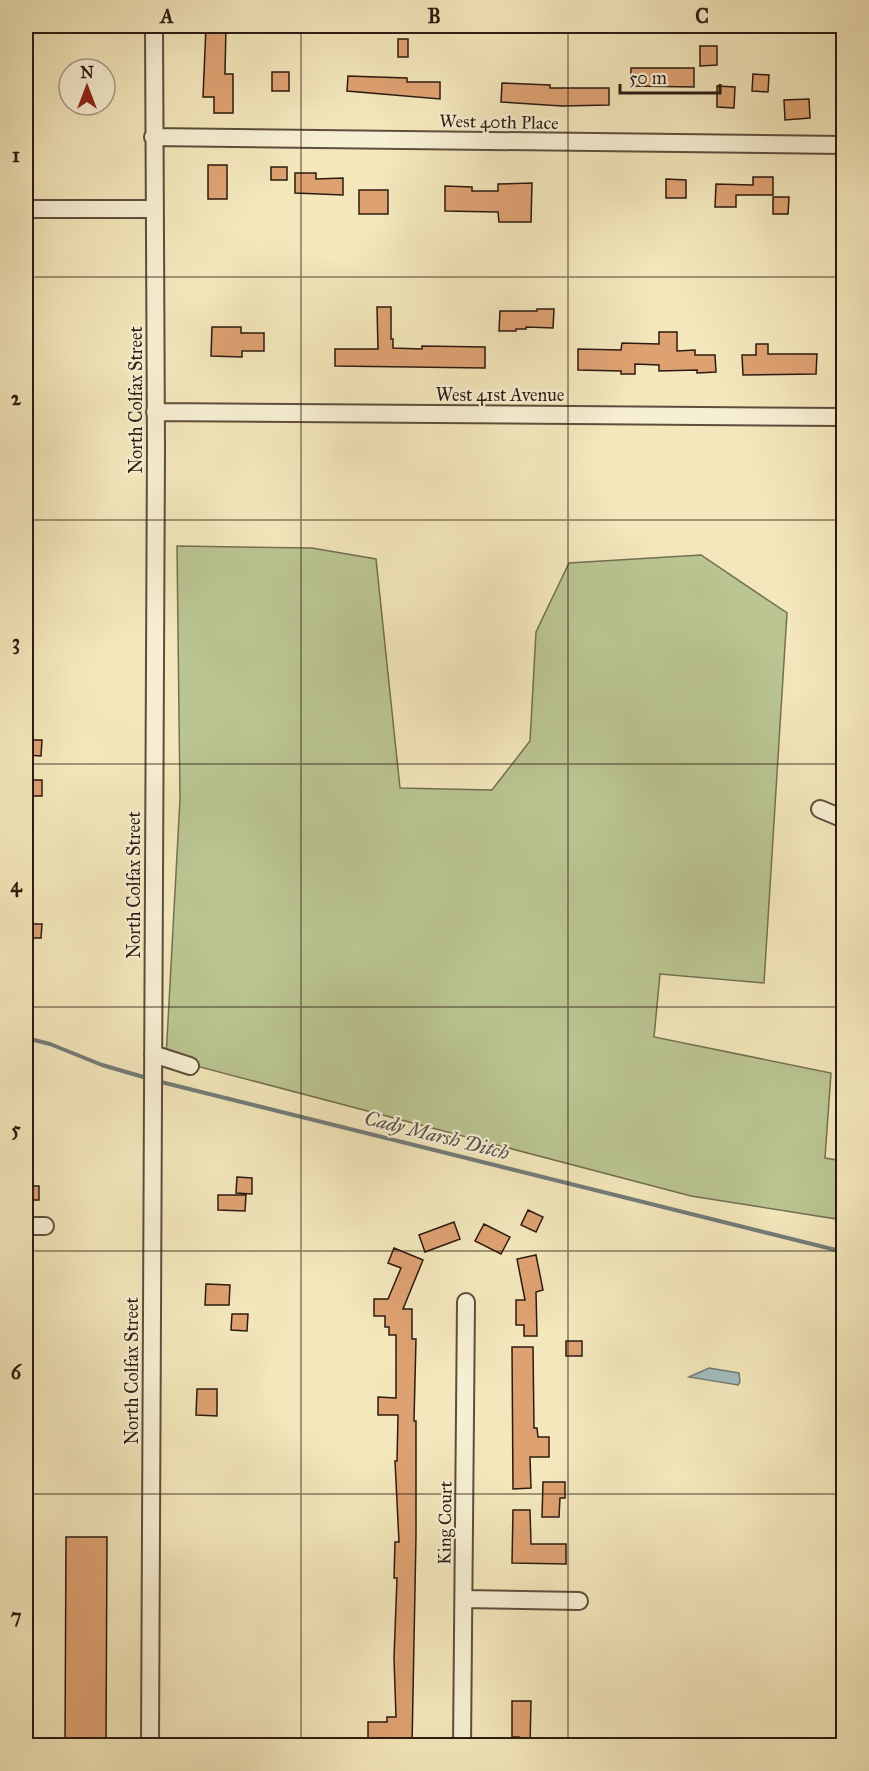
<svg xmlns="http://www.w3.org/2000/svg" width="869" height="1771" font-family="'IM FELL Great Primer',serif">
<rect width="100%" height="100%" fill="#f3e7bb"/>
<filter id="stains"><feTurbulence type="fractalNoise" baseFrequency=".00333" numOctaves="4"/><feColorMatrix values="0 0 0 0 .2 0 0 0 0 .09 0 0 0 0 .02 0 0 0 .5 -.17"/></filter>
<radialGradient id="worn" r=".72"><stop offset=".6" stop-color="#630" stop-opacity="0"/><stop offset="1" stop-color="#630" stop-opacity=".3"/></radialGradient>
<path fill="#bac591" stroke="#737051" stroke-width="1.5" d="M177,546L312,548L376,559L400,788L492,790L530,741L536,632L569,563L701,555L787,613L764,983L660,974L654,1037L831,1073L825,1158L843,1161V1220L691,1196L166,1058L180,799Z"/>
<path fill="#a2bcbc" stroke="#737c78" stroke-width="1.5" d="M709,1368L739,1373L740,1382L738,1385L689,1377Z"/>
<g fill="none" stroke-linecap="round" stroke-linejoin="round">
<path stroke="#737c78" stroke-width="4" d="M26,1038L50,1044L102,1065L147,1078
M157,1081L844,1252"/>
</g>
<path fill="#dea172" stroke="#2c1b11" stroke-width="1.5" d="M206,26H226L225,74H233V113H214V97H203Z
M398,39H408V57H398Z
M700,46H717V65L700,66Z
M631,68H694V87L631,86Z
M272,72H289V91H272Z
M753,74L769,75L768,92L752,91Z
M348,76L407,78V82H440V99L347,91Z
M502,83L550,85V88H609V105L562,106L501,102Z
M717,86L735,87L734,108L717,107Z
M809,99L810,118L785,120L784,100Z
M208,165H227V199H208Z
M271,167H287V180H271Z
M295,173H316V179L343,178V195L295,193Z
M753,177H773V195H736V207H715L716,184L753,185Z
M666,179L686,180V198H666Z
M532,183L531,222H499L498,212L445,211V186L472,187V191H498V184Z
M359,190H388V214H359Z
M773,197H789L788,214H773Z
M377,307H391V339H393V348L422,349V346L485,347V368L335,366V349H378Z
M537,309H554L553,328L526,327V329H516V331H499L500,311H537Z
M212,327H241V333H264V351H242V357L211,356Z
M659,332H677V351L695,350V355H715L716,372L697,373V370L659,371V365L635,364V374H621V371L578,370V349L621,350L622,343L659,344Z
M756,344H768V354H817L816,374L743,375L742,355H756Z
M26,740H42L41,756L26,755Z
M26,780H42V796H26Z
M26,924H42L41,938H26Z
M237,1177L252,1178V1194L236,1193Z
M26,1186H39V1200H26Z
M218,1195H246L245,1211L218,1210Z
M528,1210L543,1217L536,1232L521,1225Z
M454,1222L460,1239L425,1252L419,1235Z
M484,1224L510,1237L501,1254L475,1241Z
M394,1248L423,1260L403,1309H412V1339H416L414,1421H416V1536L412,1746H396V1739H368V1722H387V1717H396L394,1658L397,1578H394L395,1542H399L395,1461H397L398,1415H378V1397L396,1398V1335H389V1327H385V1316H374V1299H388L401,1268L388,1263Z
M536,1255L543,1290L536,1292L537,1336H524V1325H516V1300H525L517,1259Z
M206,1284L230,1285L229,1305H205Z
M232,1314H248L247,1331L231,1330Z
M566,1341H582V1356H566Z
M512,1347H533L534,1428H537L538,1437H549V1457H530L531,1488L513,1489Z
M197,1389H217V1416L196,1415Z
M543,1482H565V1498H560L559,1517H542Z
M513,1510H530L531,1544H566V1564L512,1563Z
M66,1537H107L106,1746H65Z
M512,1701H531L530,1746H519V1737H512Z"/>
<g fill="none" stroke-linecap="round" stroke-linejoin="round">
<defs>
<path id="minor" d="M153,137L844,145
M26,209H154
M155,412L844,417
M820,809L844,819
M153,1054L190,1066
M26,1226H45
M464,1599L579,1601
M150,1746L156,446L154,26
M462,1746L466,1302"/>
</defs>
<use href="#minor" stroke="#5e4e3c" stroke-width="20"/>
<use href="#minor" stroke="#f7efd3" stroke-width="16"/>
</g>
<path fill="none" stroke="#2c1b11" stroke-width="1.5" stroke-opacity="0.55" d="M301,26V1746M568,26V1746M26,277H844M26,520H844M26,764H844M26,1007H844M26,1251H844M26,1494H844"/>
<g text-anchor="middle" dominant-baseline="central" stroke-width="4.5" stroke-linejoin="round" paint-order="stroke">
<g font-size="18" fill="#2c1b11" stroke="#f7efd3">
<text transform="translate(499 122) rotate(1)">West 40th Place</text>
<text x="500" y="395">West 41st Avenue</text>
<text transform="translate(136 400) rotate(-90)">North Colfax Street</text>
<text transform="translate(134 885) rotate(-90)">North Colfax Street</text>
<text transform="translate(132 1371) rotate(-90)">North Colfax Street</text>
<text transform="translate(445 1523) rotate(-89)">King Court</text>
</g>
<g font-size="20" font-style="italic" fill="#55534d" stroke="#f7efd3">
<text transform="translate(437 1135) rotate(14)">Cady Marsh Ditch</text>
</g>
</g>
<rect width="869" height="1771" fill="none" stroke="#f3e7bb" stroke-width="66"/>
<g transform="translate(87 87)"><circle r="28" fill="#f7efd3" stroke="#a69a85" stroke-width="1.5"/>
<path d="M0-4.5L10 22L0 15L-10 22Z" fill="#8f2418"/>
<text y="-9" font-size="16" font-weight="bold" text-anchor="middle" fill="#2c1b11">N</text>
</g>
<path d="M620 84v9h100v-9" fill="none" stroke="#2c1b11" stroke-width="3"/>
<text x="629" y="84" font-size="18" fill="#2c1b11" stroke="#f7efd3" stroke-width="4.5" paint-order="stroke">50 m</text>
<rect x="33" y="33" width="803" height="1705" fill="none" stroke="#2c1b11" stroke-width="2"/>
<g font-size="20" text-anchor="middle" font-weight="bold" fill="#2c1b11">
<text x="167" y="23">A</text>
<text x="434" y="23">B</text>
<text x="702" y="23">C</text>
<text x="16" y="162">1</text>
<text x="16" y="405">2</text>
<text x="16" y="649">3</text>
<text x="16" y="892">4</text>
<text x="16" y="1136">5</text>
<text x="16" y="1379">6</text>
<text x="16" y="1623">7</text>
</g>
<rect width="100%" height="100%" filter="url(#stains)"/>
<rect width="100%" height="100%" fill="url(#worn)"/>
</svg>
